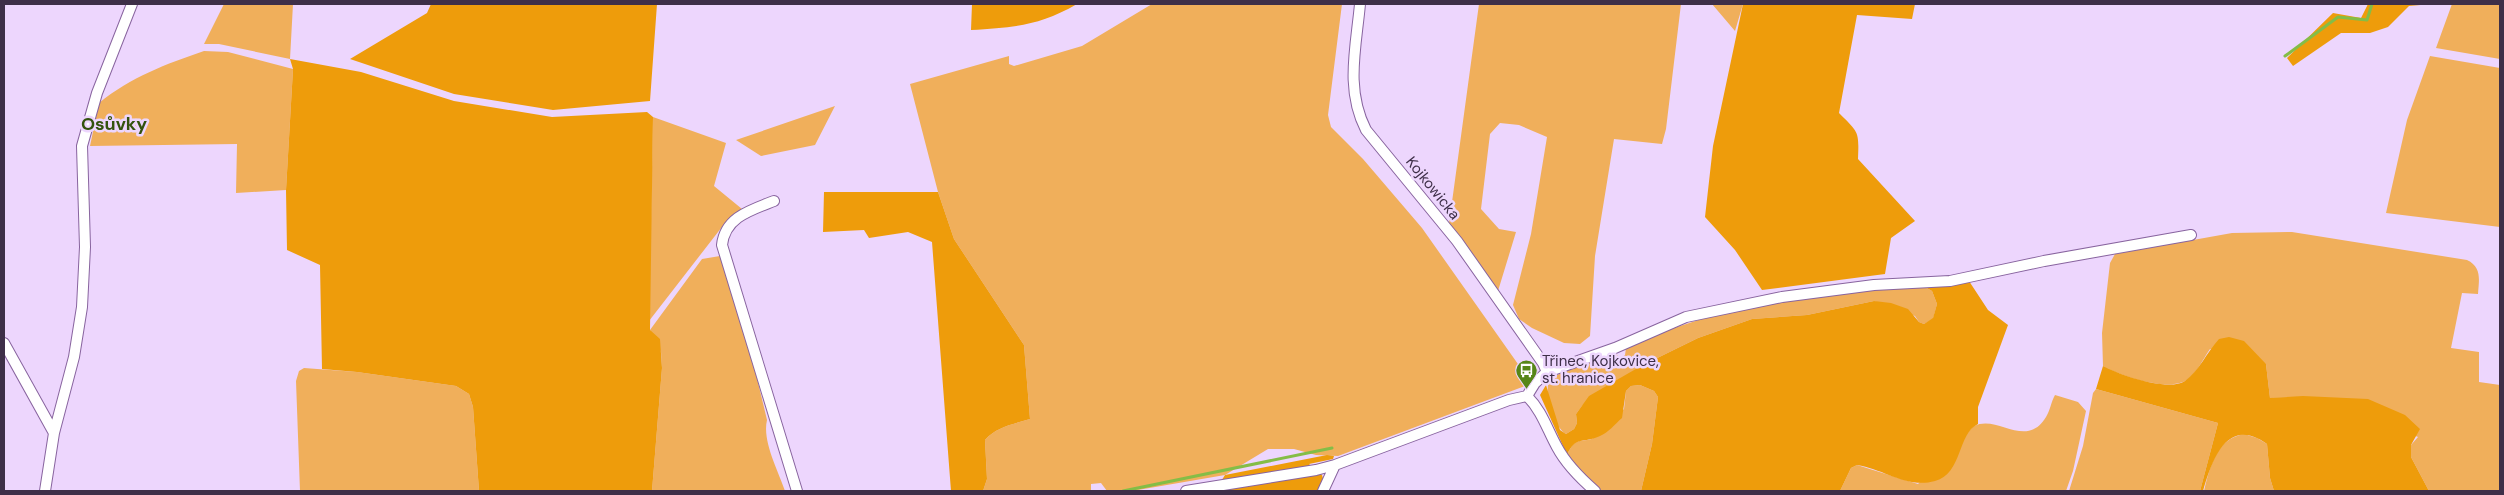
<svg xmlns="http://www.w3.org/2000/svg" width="2504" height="495" font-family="'DM Sans',sans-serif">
<rect width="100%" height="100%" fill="#edd6fd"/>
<path fill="#f0af5b" d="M224,4H293L290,59L219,44H204Z
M1152,4H1342L1328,115L1331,127L1363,159L1422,228L1525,374V386L1338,456L1316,455L1294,449H1268L1225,475L1132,491H1107L1101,483L1091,484V491H983L987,479L985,440C996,427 1014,424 1030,419L1024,345L954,239L938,192L910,84L1009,56V64L1014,66L1082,46Z
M1479,4H1681L1666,129L1662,144L1614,139L1595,256L1590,336L1580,344L1564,343L1532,328L1519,319L1513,305L1531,234L1547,137L1519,125L1500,123L1490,134L1481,209L1499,229L1516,232L1498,291L1449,224Z
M1712,4H1743L1735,31Z
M2452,4H2500V59L2436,48Z
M204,51L228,52L293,69L286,190L236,193L237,144L90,146L99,103C131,77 166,64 204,51Z
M2430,56L2500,68V227L2386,213L2407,120Z
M835,106L815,145L761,156L736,140Z
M653,117L726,143L714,186L742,209L725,223L649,321Z
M2292,232L2467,260C2482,267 2479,280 2478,294L2462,293L2451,348L2479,352V382L2500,385V491H2429L2411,457V445L2418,437L2321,397L2270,398L2266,364L2210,349C2203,359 2195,377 2183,382C2162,390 2121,376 2103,366L2102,333L2110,263L2115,254L2232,233Z
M720,256L750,349L767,420C762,441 778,470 785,491H652L662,368L661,352L650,330L702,259Z
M1925,287L1932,291L1937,304L1933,319L1924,324L1919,322L1915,316L1874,301L1807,315L1752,319L1698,338L1641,366L1582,406L1576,414L1577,423L1574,429L1566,434C1553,426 1543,391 1550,378L1614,351L1618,356L1622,357L1625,355L1626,348L1671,329L1729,310L1858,290Z
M304,368L357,372L456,386L469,394L473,407L479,491H300L296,381L299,371Z
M1640,385L1654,391L1658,397L1652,444L1641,491H1599L1567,455C1577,433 1583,445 1595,437C1605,429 1615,418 1624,409L1626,391L1631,386Z
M2096,389L2218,423L2200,491H2069L2083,446L2093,393Z
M2055,395L2078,402L2086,411L2073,471L2066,491H1840L1851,468L1857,465L1918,484L1974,426C1998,414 2026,450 2046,417C2050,411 2051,402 2055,395Z
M2244,434L2257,438L2267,444L2270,478L2274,491H2204C2210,467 2216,439 2244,434Z"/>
<path fill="#ee9c0b" d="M431,4H657L650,101L553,110L454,94L350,59L427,13Z
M972,4H1077C1039,26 1015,27 971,30Z
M1743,4H1915L1912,19L1857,15L1839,113C1859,133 1859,131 1858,159L1915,221L1891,238L1885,274L1762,290L1735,250L1705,217L1713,146Z
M2368,4H2432L2409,6L2388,27L2370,33H2341L2293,66L2287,58L2333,13L2361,18Z
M290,59L361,72L454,101L552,117L647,112L653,117L650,330L660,339L662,368L652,491H479L473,407L469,394L456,386L357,372L322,369L320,265L287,250L286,190L293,69Z
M824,192H938L954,239L1024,345L1030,419C1014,424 996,427 985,440L987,479L983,491H951L932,242L908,232L869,238L864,230L823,232Z
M1969,281L1988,310L2008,325L1978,407V424C1957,434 1963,473 1935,481C1907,489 1884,469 1857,465L1851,468L1840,491H1641L1652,444L1658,397L1654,391L1640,385L1631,386L1626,391L1622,418C1615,424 1608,433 1600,436C1583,444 1576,435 1567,455L1540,395L1546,385L1560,430L1566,434L1574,429L1577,423L1576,414L1589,396L1641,366L1698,338L1752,319L1807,315L1874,301L1891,303L1908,309L1919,322L1924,324L1933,318L1937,304L1932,291L1925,287Z
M2229,337L2244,341L2266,364L2270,398L2303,396L2368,399L2405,415L2420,429L2411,445V457L2429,491H2274L2270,478L2267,444C2227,415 2212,460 2203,491H2200L2218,423L2096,389L2103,366C2120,375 2168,392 2185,381C2199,371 2207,352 2219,339Z
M1327,455L1334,456L1333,459L1309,464L1322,475L1324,482L1320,491H1215L1225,475Z"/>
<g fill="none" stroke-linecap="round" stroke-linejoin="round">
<path stroke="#84bd47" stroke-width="3" d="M2285,56L2338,17L2367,20L2372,4
M1123,491L1332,448"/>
<defs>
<path id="minor" d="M1360,4C1356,48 1345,89 1366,130L1457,241L1543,363L1547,372
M774,201C751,210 725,217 722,245L797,491
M4,343L54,433
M1527,396L1535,383L1547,372L1615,348L1686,317L1782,297L1874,285L1950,281L2044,261L2191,235
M45,491L54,433L74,357L82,307L85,247L82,146L97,93L132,4
M1186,491L1316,470L1335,465L1509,400L1527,396C1542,411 1547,429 1557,447C1566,464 1580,478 1595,491
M1323,491L1335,465"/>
</defs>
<use href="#minor" stroke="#88649f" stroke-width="12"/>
<use href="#minor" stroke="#fff" stroke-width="10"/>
</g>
<defs>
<symbol id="bus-pin" viewBox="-11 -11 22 30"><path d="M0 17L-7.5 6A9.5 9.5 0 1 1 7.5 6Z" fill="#568618" stroke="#edd6fd"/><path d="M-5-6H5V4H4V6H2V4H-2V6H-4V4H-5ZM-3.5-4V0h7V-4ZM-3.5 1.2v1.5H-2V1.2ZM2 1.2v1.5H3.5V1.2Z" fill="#fff"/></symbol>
</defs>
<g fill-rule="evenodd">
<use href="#bus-pin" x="1514" y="358" width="25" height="34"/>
</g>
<g text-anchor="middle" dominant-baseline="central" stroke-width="5" stroke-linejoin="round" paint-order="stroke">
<g font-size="15" fill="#3e2f48" stroke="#edd6fd">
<text transform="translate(1433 188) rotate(51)">Kojkowicka</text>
</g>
<g font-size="15" fill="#3e2f48" stroke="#edd6fd" text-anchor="start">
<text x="1542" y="361">Třinec, Kojkovice,<tspan x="1542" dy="17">st. hranice</tspan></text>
</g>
<g font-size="18" font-weight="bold" fill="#33520d" stroke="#edd6fd">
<text x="114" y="124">Osůvky</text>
</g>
</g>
<rect width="2504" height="495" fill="none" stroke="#3e2f48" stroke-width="10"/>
</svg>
